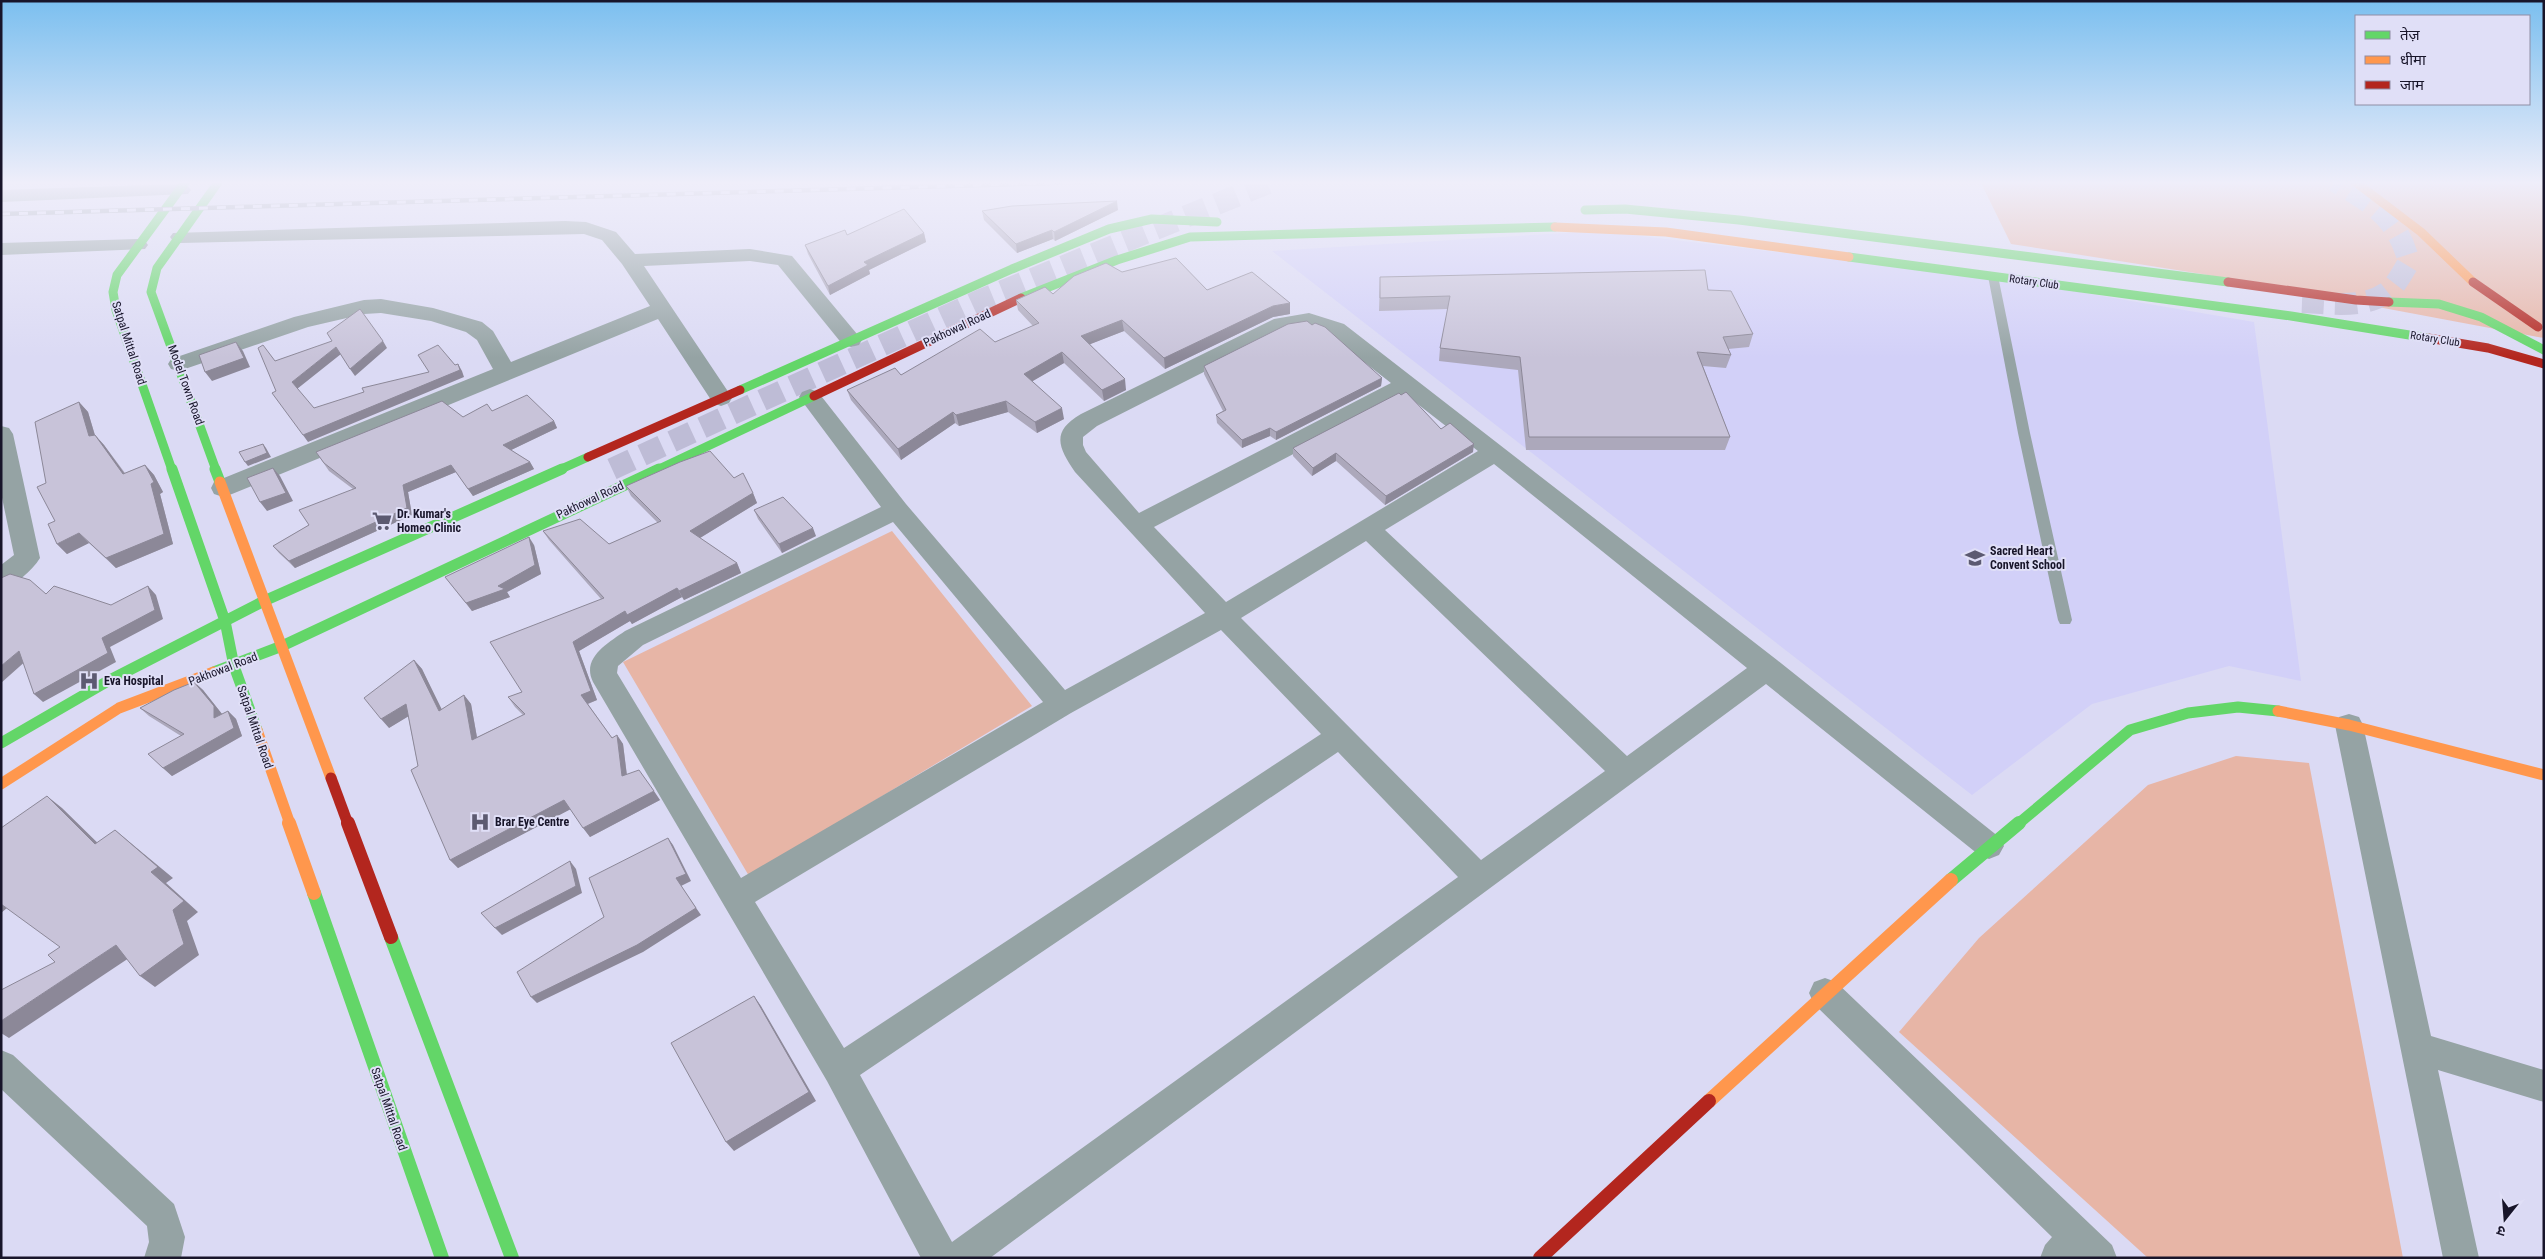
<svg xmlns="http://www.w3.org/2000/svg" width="2545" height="1259" font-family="'Roboto Condensed','Noto Sans Devanagari',sans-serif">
<rect width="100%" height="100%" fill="#dbdaf4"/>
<path fill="#d2d0f8" d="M1599,231L2003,279L2254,322L2301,681L2229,666L2092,704L1972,795L1272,251Z"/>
<path fill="#e7b5a6" d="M1980,181H2544V338L2202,274L2011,244Z
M892,531L1032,706L749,876L623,662Z
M2236,756L2309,763L2403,1258H2148L1899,1032L1979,938L2148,785Z"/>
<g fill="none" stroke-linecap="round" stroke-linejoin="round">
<path stroke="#bebcd6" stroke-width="22" stroke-dasharray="22 11" stroke-linecap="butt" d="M2302,302C2329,303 2363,309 2386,293C2396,286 2402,273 2409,262C2397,217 2373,204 2335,181
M612,469L981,300L1273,181"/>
<path fill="#95a3a4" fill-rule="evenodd" d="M1993,273L1998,276L2030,433L2072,620L2070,624H2060L2058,620L2018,433L1988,276Z"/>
<path fill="#95a3a4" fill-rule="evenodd" d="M181,184L188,186L191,190L188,194L1,202V190Z
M565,221L586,222L616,232L635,254L750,249L792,256L862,340L859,345L851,347L843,345L778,265L750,261L644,266L729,393L732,398L729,403L721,406L713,403L658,319L232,494L223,497L214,494L211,488L214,482L493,369L477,340L466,332L431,321L381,313L364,314L308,327L179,371L171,369L168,364L171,359L294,317L364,300L381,299L433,308L482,322L493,331L511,362L650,306L622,264L602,240L584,234L180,243L173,241L170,237L173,233Z
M138,239L145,241L148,245L145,249L1,255V243Z
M1309,313L1344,324L1777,660L1999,837L2004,846L1999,855L1989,859L1979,855L1766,684L990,1258H921L827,1081L593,682C581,658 608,643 625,631L881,507L799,397L802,392L810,389L818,392L906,504L1065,690L1205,613L1075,472C1059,448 1050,432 1081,414L1274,319ZM1308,327L1328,334L1391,383L1139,513L1086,452L1083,445V437L1097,426L1287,330ZM1406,395L1478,451L1226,602L1154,527ZM1494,464L1747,668L1627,756L1385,530ZM893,522L1043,702L741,878L617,673L618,666L643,645ZM1366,541L1605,771L1481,860L1241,618ZM1221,630L1321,734L844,1048L755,902L1071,713ZM1338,752L1458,877L952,1242L860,1075Z
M1,426L9,428L13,434L40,558C32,571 15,585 1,590V565L14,555L1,493Z
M2349,714L2359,717L2363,725L2431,1036L2544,1070V1102L2438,1070L2479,1258H2443L2335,725L2339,717Z
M1825,978L1836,982L2112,1245L2117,1258H2040L2045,1245L2052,1237L1814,1004L1809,993L1814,982Z
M1,1050L13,1055L174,1204L185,1237L181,1258H144L149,1242L147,1226L1,1089Z"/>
<path stroke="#63d668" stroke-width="9" d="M1585,210L1625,209L1739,220L2228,282
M1849,257L2291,316L2428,338
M1021,298L1117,260L1190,237L1555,227
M2389,302L2439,304L2481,317L2544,350
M740,390L1012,269L1109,229L1152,219L1217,222
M172,470L116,310L113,292L117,275L186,181
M216,470L151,292L157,268L219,181
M559,470L588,457
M657,470L814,396"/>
<path stroke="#63d668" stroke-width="11" d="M172,469L225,621L234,666L257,730
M215,469L220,482
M214,672L282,646L659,469
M1,743L108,681L264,601L562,469
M2018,824L2130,730L2188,713L2238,707L2278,711"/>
<path stroke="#63d668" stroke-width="14" d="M1951,880L2019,823
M314,893L442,1258
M391,937L512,1258"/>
<path stroke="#ff974d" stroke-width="9" d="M2354,181L2421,232L2473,282
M1555,227L1666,232L1849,257"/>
<path stroke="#ff974d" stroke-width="11" d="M220,482L331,778
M2278,711L2349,725L2544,775
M257,730L290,824
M1,784L119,708L214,672"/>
<path stroke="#ff974d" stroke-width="14" d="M289,823L314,893
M1709,1101L1951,880"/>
<path stroke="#b3261e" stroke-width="9" d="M2228,282L2356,300L2389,302
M2473,282L2538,327
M2428,338L2488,348L2544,364
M814,396L1021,298
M588,457L740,390"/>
<path stroke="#b3261e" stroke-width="11" d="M331,778L348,824"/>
<path stroke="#b3261e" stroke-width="14" d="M348,823L391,937
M1540,1258L1709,1101"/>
<defs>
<path id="rail" d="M1,214L1120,181"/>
</defs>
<use href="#rail" stroke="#9ba3ad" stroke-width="4.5"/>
<use href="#rail" stroke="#e0dff7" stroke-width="3" stroke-dasharray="9" stroke-linecap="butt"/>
</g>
<path fill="#aca8bb" d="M1118,210L1055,241L1053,239L1017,253L984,220L982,211Z
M924,233L926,242L869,270L870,274L830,295L808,254L805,245L847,235Z
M1122,272L1207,290L1290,314L1273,317L1165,369L1124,331L1090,344L1126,390L1104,401L1064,363L1032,381L1064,419L1037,433L1008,412L959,426L955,423L901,460L851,400L847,390L901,375L995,342L1033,326L1018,310L1016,300L1053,294Z
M1380,277L1708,290L1753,334L1749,347L1728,349L1731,355L1726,368L1703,366L1730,437L1725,450H1526L1518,370L1439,361L1440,348L1448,309L1379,311Z
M1204,366L1382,378L1381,386L1276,440L1270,436L1242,448L1217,423L1216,415L1223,411L1204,374Z
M79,402L88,412L95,435L104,445L125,473L145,465L154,475L163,492L160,494L173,544L116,568L89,543L67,554L57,544L55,521L46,483Z
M492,411L554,421L557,428L511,450L530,462L534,469L473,496L456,472L408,492L412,515L295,568L279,553L273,546L309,525L353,489L329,471L316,452Z
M1441,429L1473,452L1385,505L1336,461L1312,476L1293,456V448Z
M734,478L753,493L757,503L700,538L737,563L741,573L684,600L682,597L632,624L630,621L579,651L597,700L588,704L612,738L617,735L623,744L627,775L660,800L590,837L570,809L458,868L450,860L418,766L408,716L389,728L414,660L422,669L441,710L464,695L471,704L477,737L523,715L515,707L508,697L522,692L601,599L549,540L543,531L609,544L658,523L631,496L626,486Z
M754,510L816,536L782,553L758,519Z
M534,545L541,574L507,592L510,597L472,611L445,577Z
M194,682L203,690L222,714L228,711L236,719L242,736L172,776L163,768L181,736L149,716L140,708Z"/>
<path fill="#8c8898" d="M1117,201L1118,210L1055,241L1054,232Z
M1052,230L1053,239L1017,253L1016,244Z
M924,233L926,242L869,270L870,274L830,295L828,286L864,262Z
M1290,303V314L1273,317L1165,369L1164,358L1273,306Z
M1122,320L1124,331L1083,347L1081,336Z
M383,341L387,348L355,376L350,369Z
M236,342L243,351L250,367L212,381L205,372Z
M336,347L341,354L297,389L292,382Z
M1062,352L1064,363L1026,385L1024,374Z
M458,364L462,371L464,377L308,442L303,435Z
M1382,378L1381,386L1276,440V432Z
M1125,379L1126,390L1104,401L1102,390Z
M1006,401L1008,412L959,426L956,415Z
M79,402L88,412L98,446L89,436Z
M1062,408L1064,419L1037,433L1035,422Z
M953,412L955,423L901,460L898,449Z
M554,421L557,428L507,452L503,445Z
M1270,428V436L1242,448V440Z
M95,435L104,445L132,484L123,474Z
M263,444L266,448L271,457L248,466L245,462Z
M1474,444L1473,452L1385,505L1386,496Z
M1336,453V461L1312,476L1313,468Z
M530,462L534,469L473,496L468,489Z
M145,465L154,475L163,492L160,494L173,544L116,568L106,558Z
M451,465L456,472L408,492L412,515L295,568L289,561L403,485Z
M273,468L280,476L293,501L267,511L260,502Z
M753,493L757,503L695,541L690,531Z
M813,528L816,536L782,553L779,544Z
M79,533L89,543L67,554L57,544Z
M529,537L534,545L541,574L507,592L510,597L472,611L466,603L498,586Z
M737,563L741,573L684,600L679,591Z
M148,586L156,595L163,619L110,647L116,662L43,702L34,694L102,638Z
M677,588L682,597L632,624L630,621L579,651L597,700L587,704L581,695L573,642L625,611Z
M19,651L28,659L1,683V666Z
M414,660L422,669L447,720L439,711Z
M194,682L203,690L222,714L214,718Z
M464,695L471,704L479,749L472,740Z
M406,704L414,713L389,728L381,719Z
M228,711L236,719L242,736L172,776L163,768Z
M617,735L623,744L628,785L622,776Z
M654,791L660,800L590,837L583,828Z
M47,796L62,808L110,855L95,844Z
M564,800L571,809L458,868L450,860Z
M115,830L173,878L166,883L198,912L187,921L199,955L155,987L140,976Z
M668,838L673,845L691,881L681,886L701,915L643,952L537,1003L531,997L676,878Z
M570,861L576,869L582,893L502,935L495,928Z
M1,904L7,908L1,913Z
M116,945L132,956L9,1038L1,1033V1021Z
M754,996L761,1006L816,1101L734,1151L726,1142Z"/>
<path fill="#c8c3d9" stroke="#8c8898" d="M1117,201L1054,232L1052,230L1016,244L982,211L1012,206Z
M904,209L924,233L864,262L868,265L828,286L805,245L845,230L847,235Z
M1176,258L1207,290L1252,272L1290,303L1273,306L1164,358L1122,320L1081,336L1125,379L1102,390L1062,352L1024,374L1062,408L1035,422L1006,401L956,415L953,412L898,449L847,390L895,368L901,375L980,329L995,342L1039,323L1016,300L1045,287L1053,294L1074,276L1106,263L1122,272Z
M1705,270L1708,290L1731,291L1753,334L1723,337L1731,355L1697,352L1730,437H1529L1520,357L1440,348L1450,296L1380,298V277Z
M360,309L383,341L350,369L336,347L292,382L314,408L364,392L362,388L429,372L418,355L438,345L455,365L458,364L460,370L303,435L272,393L276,391L258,348L263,345L275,361L332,341L327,333Z
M1307,321L1312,325L1315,323L1325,327L1382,378L1276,432L1270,428L1242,440L1216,415L1226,410L1204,366L1288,324Z
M236,342L244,358L205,372L199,355Z
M1406,392L1441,429L1450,423L1474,444L1386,496L1336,453L1313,468L1293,448L1399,393L1401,395Z
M527,395L554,421L503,445L530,462L468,489L451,465L403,485L407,508L289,561L273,546L309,525L299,510L356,488L324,463L316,452L442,401L463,417L487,404L492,411Z
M79,402L89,436L95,435L123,474L145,465L154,482L151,484L164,534L106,558L79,533L57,544L48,524L55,521L37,487L46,483L35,422Z
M263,444L267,453L245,462L239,452Z
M710,451L734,478L743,473L753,493L690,531L737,563L679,591L677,588L627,615L625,611L573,642L591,691L581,695L612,738L617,735L622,776L639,770L654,791L583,828L564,800L450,860L411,770L418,766L406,704L381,719L364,698L414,660L439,711L464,695L472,740L525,714L508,697L522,692L490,642L604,598L543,531L580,519L609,544L661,521L626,486L680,462Z
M273,468L286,493L260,502L247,478Z
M783,497L813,528L779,544L754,510Z
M529,537L535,565L498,586L505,589L466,603L445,577Z
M10,574L30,580L46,594L54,586L111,605L148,586L155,610L102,638L108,653L34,694L19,651L1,666V578Z
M194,682L214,706V718L228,711L234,728L163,768L148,754L184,734L140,708L174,690Z
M47,796L95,844L115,830L158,867L151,872L184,901L173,910L184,944L140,976L116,945L1,1021V990L55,962L48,955L60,947L1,904V828Z
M668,838L686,874L676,878L696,908L637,945L531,997L517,972L604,917L589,878Z
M570,861L576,886L495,928L481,913Z
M754,996L809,1092L726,1142L671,1043Z"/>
<linearGradient id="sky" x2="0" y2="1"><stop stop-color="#7bbfef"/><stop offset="0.51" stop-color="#efeefa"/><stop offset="1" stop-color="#efeefa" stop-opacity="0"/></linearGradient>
<rect width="2545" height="358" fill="url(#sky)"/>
<defs>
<symbol id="supermarket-bare" viewBox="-9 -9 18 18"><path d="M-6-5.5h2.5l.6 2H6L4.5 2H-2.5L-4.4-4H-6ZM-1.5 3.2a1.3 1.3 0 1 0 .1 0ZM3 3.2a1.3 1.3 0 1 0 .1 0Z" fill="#5c5a71" stroke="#e0dff7" stroke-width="2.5" paint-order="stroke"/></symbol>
<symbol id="school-bare" viewBox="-9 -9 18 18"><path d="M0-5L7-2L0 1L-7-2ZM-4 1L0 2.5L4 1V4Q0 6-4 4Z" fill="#5c5a71" stroke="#e0dff7" stroke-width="2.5" paint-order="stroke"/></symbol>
<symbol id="hospital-bare" viewBox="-9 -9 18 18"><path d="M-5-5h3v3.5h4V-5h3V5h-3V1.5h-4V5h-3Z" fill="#5c5a71" stroke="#e0dff7" stroke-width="2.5" paint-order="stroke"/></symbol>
</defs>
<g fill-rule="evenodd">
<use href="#supermarket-bare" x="368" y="507" width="28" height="28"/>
<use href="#school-bare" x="1961" y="544" width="28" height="28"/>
<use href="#hospital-bare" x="75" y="667" width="28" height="28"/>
<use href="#hospital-bare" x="466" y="808" width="28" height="28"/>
</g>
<g text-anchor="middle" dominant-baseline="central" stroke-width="4" stroke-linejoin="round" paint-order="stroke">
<g font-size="11" fill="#18152a" stroke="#e0dff7">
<text transform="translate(2034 282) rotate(8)">Rotary Club</text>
<text transform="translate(2435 339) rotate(9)">Rotary Club</text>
</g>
<g font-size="12" fill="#18152a" stroke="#e0dff7">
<text transform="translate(957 328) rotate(-25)">Pakhowal Road</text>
<text transform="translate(129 343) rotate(72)">Satpal Mittal Road</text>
<text transform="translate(186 385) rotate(70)">Model Town Road</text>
<text transform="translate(590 500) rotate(-25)">Pakhowal Road</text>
<text transform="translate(223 669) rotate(-21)">Pakhowal Road</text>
<text transform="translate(255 727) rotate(71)">Satpal Mittal Road</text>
<text transform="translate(389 1109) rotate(71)">Satpal Mittal Road</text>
</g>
<g font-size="12" font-weight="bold" fill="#18152a" stroke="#e0dff7" text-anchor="start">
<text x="397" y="514">Dr. Kumar's<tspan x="397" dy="14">Homeo Clinic</tspan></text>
<text x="1990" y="551">Sacred Heart<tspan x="1990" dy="14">Convent School</tspan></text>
<text x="104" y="681">Eva Hospital</text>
<text x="495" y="822">Brar Eye Centre</text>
</g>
</g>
<rect width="2545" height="1259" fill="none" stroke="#18152a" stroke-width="5"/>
<rect x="2355" y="15" width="175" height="90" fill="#e0dff7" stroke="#908ea5"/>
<rect x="2365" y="31" width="25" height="8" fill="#63d668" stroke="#908ea5"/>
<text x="2400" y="40" font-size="15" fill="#18152a">तेज़</text>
<rect x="2365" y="56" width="25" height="8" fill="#ff974d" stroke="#908ea5"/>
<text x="2400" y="65" font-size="15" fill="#18152a">धीमा</text>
<rect x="2365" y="81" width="25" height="8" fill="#b3261e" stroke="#908ea5"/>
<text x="2400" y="90" font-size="15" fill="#18152a">जाम</text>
<g transform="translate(2505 1219) rotate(197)" stroke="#e0dff7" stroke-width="4" paint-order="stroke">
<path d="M0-4L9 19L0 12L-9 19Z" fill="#18152a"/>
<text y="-8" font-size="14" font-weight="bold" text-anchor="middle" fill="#18152a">उ</text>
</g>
</svg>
